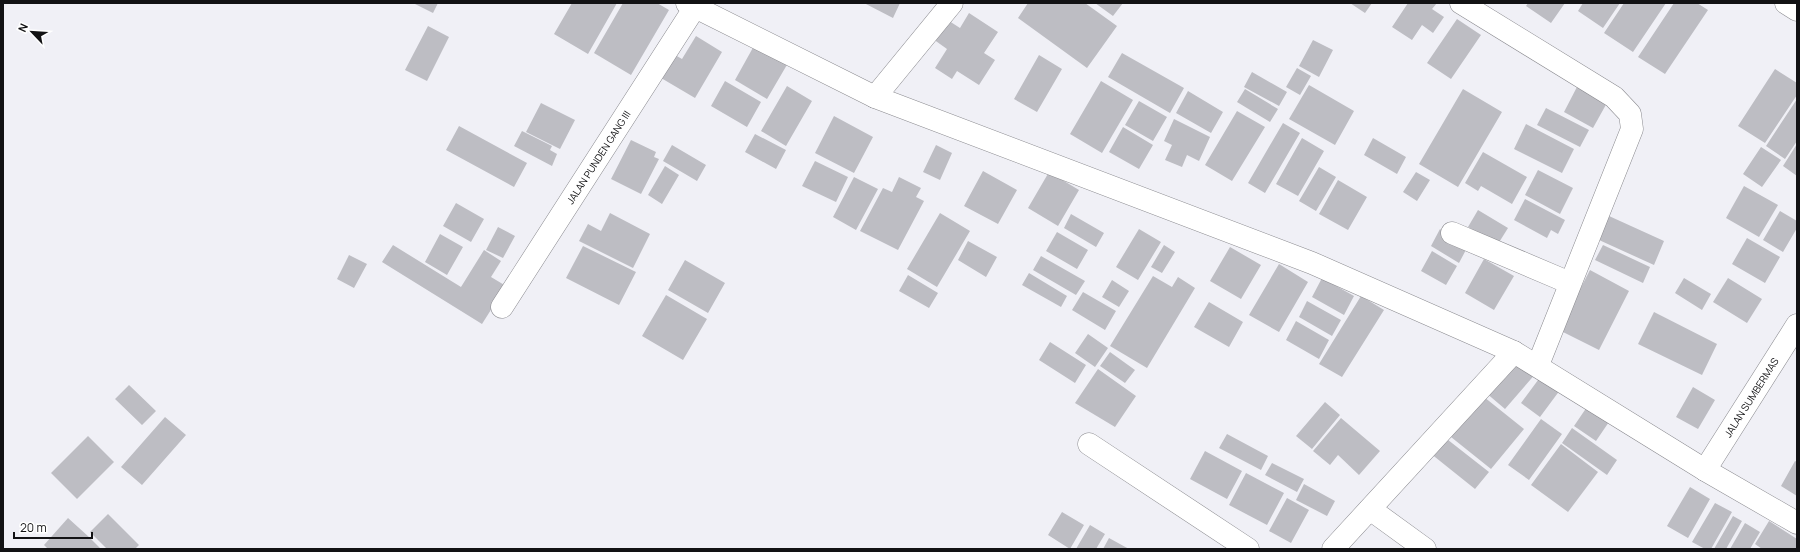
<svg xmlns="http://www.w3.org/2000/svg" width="1800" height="552" font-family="Manrope,sans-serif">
<rect width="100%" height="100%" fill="#f0f0f6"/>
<path fill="#bdbdc3" d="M413,3H438L433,13Z
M572,3H617L588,54L554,34Z
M623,3H657L669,10L631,75L594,53Z
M864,3H900L893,18Z
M1028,3H1085L1117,26L1087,68L1018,18Z
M1095,3H1123L1113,16Z
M1350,3H1372L1365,13Z
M1408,3H1437L1432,9L1444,17L1433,33L1422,25L1412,40L1392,27Z
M1528,3H1565L1551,23L1526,6Z
M1583,3H1620L1603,28L1578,11Z
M1624,3H1666L1633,52L1604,33Z
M1674,3H1697L1708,10L1665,74L1638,57Z
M969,13L998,32L984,53L995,60L979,85L957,71L952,79L935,68L947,49L933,39L946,19L960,28Z
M1457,19L1481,35L1451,79L1427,63Z
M428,26L449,37L427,81L405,70Z
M696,36L722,52L695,98L656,75L670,52L682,59Z
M1313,40L1333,50L1319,77L1299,66Z
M755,44L788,63L767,99L735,80Z
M1122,53L1184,88L1170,113L1108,77Z
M1039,55L1062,69L1037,112L1014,99Z
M1297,68L1311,76L1300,95L1286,87Z
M1775,69L1797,83V95L1765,143L1738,126Z
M1252,72L1287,92L1279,106L1244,87Z
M725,81L761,102L747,127L711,106Z
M1101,81L1133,100L1102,153L1070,134Z
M1309,85L1354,111L1335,145L1289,119Z
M1578,85L1608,101L1593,128L1564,112Z
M787,86L812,101L786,146L761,131Z
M1245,89L1278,109L1270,122L1237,102Z
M1463,89L1502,112L1458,187L1419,164Z
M1188,91L1223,112L1211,133L1176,113Z
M1797,99V141L1785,159L1766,146Z
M1139,101L1167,117L1153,141L1125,125Z
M541,103L575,120L560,149L526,132Z
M1546,108L1589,130L1580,147L1537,125Z
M1237,111L1265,127L1232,181L1205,165Z
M834,116L873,137L854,173L815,153Z
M1174,119L1210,137L1199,161L1187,155L1182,167L1165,160L1172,145L1164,141Z
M1283,123L1300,133L1265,193L1248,183Z
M1526,124L1574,149L1562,173L1514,149Z
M459,126L527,163L514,187L446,150Z
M1123,127L1153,145L1139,169L1109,152Z
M522,131L552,146L550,150L557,154L552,166L514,146Z
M755,134L786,150L776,169L745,152Z
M1302,138L1324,151L1298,196L1276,184Z
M1373,138L1406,157L1397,174L1364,155Z
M631,140L656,152L654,157L659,159L641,194L611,179Z
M1797,144V176L1783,166Z
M672,145L706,165L697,181L663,161Z
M936,145L952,153L940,180L923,172Z
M1761,147L1781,160L1762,187L1743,174Z
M1483,152L1527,177L1512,204L1481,186L1478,191L1465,183Z
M815,161L848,177L836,202L802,186Z
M665,166L679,175L662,204L648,195Z
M1319,167L1336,177L1316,211L1299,201Z
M1538,170L1573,188L1560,214L1525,195Z
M983,171L1017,190L998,224L964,206Z
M1049,172L1079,190L1058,226L1028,208Z
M1416,172L1430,180L1417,201L1403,192Z
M854,177L878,189L856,230L833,217Z
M899,177L921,188L916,197L924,201L898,250L860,231L883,188L892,192Z
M1338,180L1367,197L1348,230L1319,214Z
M1744,186L1778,205L1759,237L1726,218Z
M1525,199L1565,220L1558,234L1551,230L1547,238L1514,220Z
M456,203L484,219L471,242L443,226Z
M1478,210L1508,228L1498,244L1468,227Z
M1780,211L1797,221V228L1783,252L1763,240Z
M610,213L650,234L633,268L579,241L588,224L601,231Z
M940,213L970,231L937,287L907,269Z
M1071,214L1104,233L1096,247L1064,228Z
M1609,216L1664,241L1654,265L1599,240Z
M498,227L515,236L503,258L486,250Z
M1139,229L1161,242L1138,280L1116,267Z
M1440,229L1468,246L1459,263L1431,246Z
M1057,232L1088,250L1077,269L1046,251Z
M440,234L463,247L447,275L425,262Z
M1747,238L1780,257L1765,283L1732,264Z
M968,241L997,257L986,277L958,260Z
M393,245L461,287L484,250L501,261L491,277L506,286L482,324L382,262Z
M1164,245L1175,252L1162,273L1151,267Z
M1603,245L1650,267L1643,283L1595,260Z
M583,246L636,272L619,305L566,278Z
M1230,247L1261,265L1241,299L1210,281Z
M1432,251L1457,266L1446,285L1421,271Z
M349,255L367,264L354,288L337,279Z
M1041,256L1085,281L1076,295L1033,270Z
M1484,259L1514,276L1494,310L1465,293Z
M685,260L725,283L708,313L668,290Z
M1279,264L1308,282L1279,332L1249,315Z
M1590,270L1629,291L1599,350L1559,330Z
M1029,273L1067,296L1061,307L1022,285Z
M908,275L938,293L929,308L899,291Z
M1153,276L1172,287L1178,277L1195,288L1147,368L1110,346Z
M1322,278L1354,296L1344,315L1312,297Z
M1684,278L1711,294L1702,310L1675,293Z
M1728,278L1762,299L1747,323L1713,302Z
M1112,280L1129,291L1119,307L1102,297Z
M1083,292L1116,311L1105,330L1072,310Z
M666,295L707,319L683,360L642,336Z
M1361,296L1384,310L1342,377L1319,364Z
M1307,301L1341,320L1332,336L1299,317Z
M1209,302L1243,322L1229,347L1194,327Z
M1654,312L1717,344L1702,375L1638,344Z
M1296,321L1329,340L1319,359L1286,340Z
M1088,334L1108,348L1095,367L1075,353Z
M1050,342L1086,365L1075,383L1039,360Z
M1110,352L1135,370L1125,383L1100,366Z
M1517,354L1537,372L1505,409L1485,392Z
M1098,369L1136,396L1115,427L1075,403Z
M1544,372L1563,386L1540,417L1521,403Z
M129,385L156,411L142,425L115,399Z
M1693,387L1715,400L1698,429L1676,417Z
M1479,393L1524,429L1491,469L1446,433Z
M1591,401L1613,416L1596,441L1574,426Z
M1325,402L1340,415L1312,449L1296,436Z
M165,417L186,435L142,485L121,467Z
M1341,418L1380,451L1359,475L1338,455L1330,465L1313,451Z
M1541,419L1562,434L1529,480L1508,465Z
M1572,428L1617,460L1607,475L1562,443Z
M1227,434L1268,456L1261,470L1219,448Z
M88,436L114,462L77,499L51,473Z
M1443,436L1489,472L1475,489L1430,453Z
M1561,444L1598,472L1568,512L1531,485Z
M1205,451L1242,471L1227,499L1190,479Z
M1795,461L1797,462V496L1781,486Z
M1272,463L1304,479L1297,492L1265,475Z
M1246,473L1284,493L1267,525L1229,505Z
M1304,484L1335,501L1327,516L1296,500Z
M1690,487L1710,499L1688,538L1667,526Z
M1287,498L1309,510L1291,543L1269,531Z
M1715,503L1732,512L1711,549H1705L1692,542Z
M1062,512L1084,525L1070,549L1048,535Z
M108,514L139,545L135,549H107L90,532Z
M1733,516L1742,521L1726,549H1714Z
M68,518L89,537L101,549H48L44,545Z
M1769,521L1797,539V549H1762L1755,544Z
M1745,523L1760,532L1750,549H1730Z
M1090,525L1105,534L1096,549H1076Z
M1109,538L1129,549H1103Z"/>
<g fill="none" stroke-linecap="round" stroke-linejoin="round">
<defs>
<g id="minor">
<path d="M687,3L875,97L1312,263L1514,352L1705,470L1797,523"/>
<path d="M1461,3L1614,97L1630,114L1632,129L1538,365"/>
<path d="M1786,3L1797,10"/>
<path d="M875,97L952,3"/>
<path d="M1452,233L1570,283"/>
<path id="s1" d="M502,307L695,7"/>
<path d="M1089,444L1248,549"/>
<path id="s2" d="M1705,470L1797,325"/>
<path d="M1370,509L1425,549"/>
<path d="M1333,549L1514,352"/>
</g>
</defs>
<use href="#minor" stroke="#8a8a8f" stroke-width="23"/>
<use href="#minor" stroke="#fff" stroke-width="22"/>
</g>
<g text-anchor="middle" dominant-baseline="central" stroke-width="3.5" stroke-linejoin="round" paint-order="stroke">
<g font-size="10" fill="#121214" stroke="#fff">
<text stroke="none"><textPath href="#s1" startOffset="178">JALAN PUNDEN GANG III</textPath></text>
<text stroke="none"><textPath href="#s2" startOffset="86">JALAN SUMBERMAS</textPath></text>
</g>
</g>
<rect width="1800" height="552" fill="none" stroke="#121214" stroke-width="8"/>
<g transform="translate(32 32) rotate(295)" stroke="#ffffff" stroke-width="3" paint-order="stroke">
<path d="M0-3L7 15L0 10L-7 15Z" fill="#121214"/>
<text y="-6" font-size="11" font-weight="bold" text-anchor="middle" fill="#121214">N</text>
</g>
<path d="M14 532v6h78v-6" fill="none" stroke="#121214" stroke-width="2"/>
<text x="20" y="532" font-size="12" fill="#121214" stroke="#ffffff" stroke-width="3" paint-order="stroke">20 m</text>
</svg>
